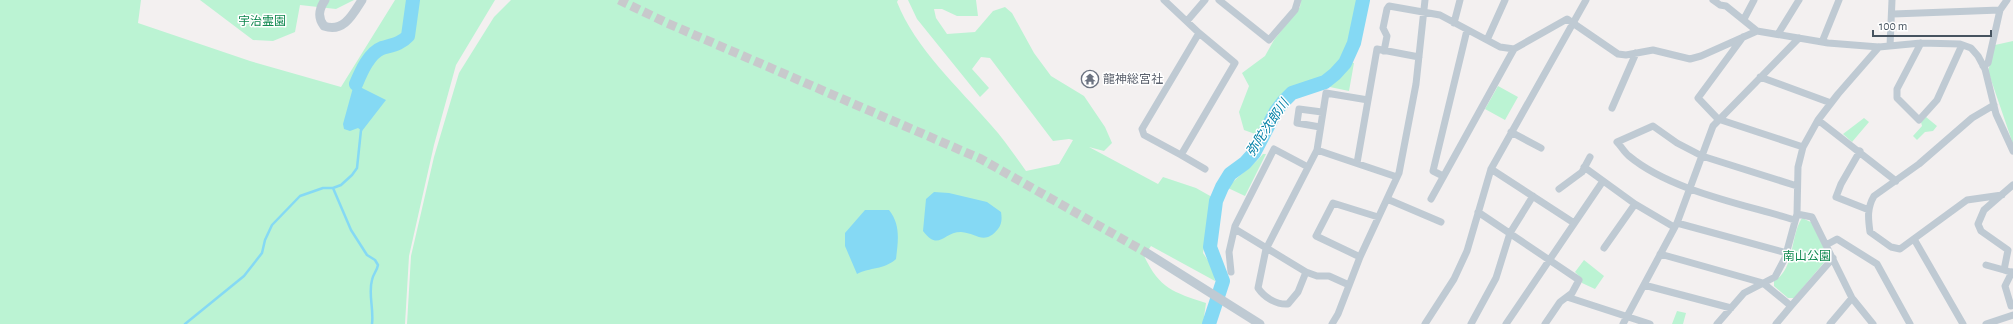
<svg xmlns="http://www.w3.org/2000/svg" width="2013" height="324" font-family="'Alegreya Sans','Noto Sans JP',sans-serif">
<rect width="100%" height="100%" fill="#f3f0f0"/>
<path fill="#bbf3d3" d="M0,0H141L138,23L250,61L341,87L395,0H495L456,65L434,145L409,256L405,324H0Z
M200,0H354L336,9L300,5L295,32L273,41L253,40Z
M511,0H898L897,2C915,48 959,88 991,125C1004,139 1015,156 1026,171L1059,164L1073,140L1069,139L1053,141L990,58L981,57L972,69L989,88L980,97L917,19L908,0H976L978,16H957L942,9H934L936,18L947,34L975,32L993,11L1005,7L1012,13L1034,53L1051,76L1084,96L1105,127L1112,143L1104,151L1089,147L1158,184L1163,177L1196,188L1212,197L1203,253L1213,268L1215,281L1151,246L1144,256C1160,289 1173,292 1206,303L1203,324H407L411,256L434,157L459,73L494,17Z
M1301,0H1358L1349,43L1336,67L1317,81L1293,88L1276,105L1258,135L1244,130L1239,112L1249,86L1242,73L1265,56L1274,40L1300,7Z
M2013,41V144L1988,71L1995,45Z
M1349,62L1354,63L1349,91L1325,86L1345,68Z
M1498,86L1518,97L1505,120L1485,109Z
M1926,117L1937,126L1933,131L1925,132L1917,140L1913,136L1922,126L1921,122Z
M1864,118L1869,122L1852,142L1843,134Z
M1263,154H1266L1245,196L1228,188C1236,176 1253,167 1263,154Z
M1802,218L1813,223L1826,253L1827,259L1794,298H1788L1774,286V281C1795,269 1790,236 1802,218Z
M1584,260L1604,276L1595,289L1582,283L1581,278L1575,272Z
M1677,311L1686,313L1683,324H1672Z"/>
<path fill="#85d9f4" d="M354,84L386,100L362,131L358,128L350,131L344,129L343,124Z
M934,192L949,193L987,202L1001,212C1002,218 1002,224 998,229C984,246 977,233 961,232C943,232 939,252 923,231L926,199Z
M865,210H889C901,225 898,241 896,259C884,270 870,267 857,274L845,246V233Z"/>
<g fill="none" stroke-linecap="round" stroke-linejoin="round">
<path stroke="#85d9f4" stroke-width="2.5" d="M333,188L351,230L367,255L375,260L378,265C377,271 373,274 372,280C368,294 374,309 372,324
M185,324L244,276L262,253L265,240L272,225L300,196L323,188H333L341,185L352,175L357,168L361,130"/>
<path stroke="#85d9f4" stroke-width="14" d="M356,84C361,72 369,53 382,48C392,45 401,44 408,36L413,0
M1209,324L1223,281L1210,247L1216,201L1222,187L1230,174L1245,163L1254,153L1276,111L1283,102L1292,93L1325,82L1335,74L1345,63L1354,43L1363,0"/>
<path stroke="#c8c9cc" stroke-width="9" stroke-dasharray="9 4.5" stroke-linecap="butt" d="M619,0L667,23L981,159L1147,253"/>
<path stroke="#bfcad3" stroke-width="7" d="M1164,0L1199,33
M1219,0L1269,40L1295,10L1298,0
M1713,0L1720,5L1726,6L1757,31
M1893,14L2000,10
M1744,19L1754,0
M1187,21L1205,0
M1454,23L1460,0
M1199,33L1235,63L1181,155L1144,135L1142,129Z
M1778,34L1799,0
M1743,37L1698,98L1718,119L1803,147
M1487,40L1505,0
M1822,42L1839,0
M1921,43L1897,89V98L1919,120L1937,100L1962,45
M1890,46L1892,0
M1384,51L1387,36L1383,28L1387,9L1389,6L1440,15L1500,47L1514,49L1567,19L1618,54L1626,55L1653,50L1690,59L1701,56L1757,31L1828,43L1879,47L1921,43L1960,44L1971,48L1978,56L1985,69L1996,114L2013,151
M1983,66L1988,63L2000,10L2007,0
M1760,77L1831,103
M1994,105L1972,118L1919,164L1874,196C1867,208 1868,218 1870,232L1891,247L1900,249L1967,200L2002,195
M1612,108L1636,53
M1818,120L1896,181
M1320,127L1297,123L1299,109L1322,112
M1511,132L1541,148
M1317,150L1397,177
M1860,151L1841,184L1836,197L1869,210
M1181,155L1205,169
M1357,163L1377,49L1419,57
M1584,167L1635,204L1674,227
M1491,169L1574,223
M1443,176L1433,171L1467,30
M2013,185L1984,210L1978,224L1981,231L2008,250L2004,270L2013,273
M1559,189L1582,172L1590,157
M1387,199L1441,222
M1431,199L1514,49
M1478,212L1579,280L1572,293L1560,302L1545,324
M1797,214L1812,217L1852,298L1873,324
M1795,220C1743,204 1671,191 1629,156C1624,152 1621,146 1617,142L1653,126L1677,143L1702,156L1797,186
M1677,223L1787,253
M1235,229L1306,272L1317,276H1329L1349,285
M1914,239L1963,324
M1826,245L1837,239L1877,264L1910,324
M1604,248L1635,204
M1660,254L1763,283L1791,306L1776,324
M1360,257L1316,236L1333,203L1378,217
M1986,265L2004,270
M1231,272L1229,252L1235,226L1274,149L1308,167
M1306,272L1298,292L1288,304C1276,305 1264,297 1258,288L1266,249L1317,150L1326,93L1368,100
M1644,285L1731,308
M1567,297L1650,324
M1791,306L1833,258
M2011,306L2005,286L2012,272
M1332,324L1338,314L1360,257L1399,173L1416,84L1425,0
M1425,324L1454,279L1467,251L1491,169L1586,0
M1471,324L1496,278L1510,233L1533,196
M1506,324L1603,181
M1623,324L1677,223L1713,126L1799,38
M1717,324L1744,293L1775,277L1785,258L1797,214L1798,167L1803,147L1818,120L1838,94L1879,47
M1830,324L1852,298
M1986,324L2013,315"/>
<path stroke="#bfcad3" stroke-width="9" d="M325,0C319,9 317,17 324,26C344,33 353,14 362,0
M1147,253L1260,324"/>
</g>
<defs>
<symbol id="temple-ring" viewBox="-11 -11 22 22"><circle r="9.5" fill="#fff" stroke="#6b7280" stroke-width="1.5"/><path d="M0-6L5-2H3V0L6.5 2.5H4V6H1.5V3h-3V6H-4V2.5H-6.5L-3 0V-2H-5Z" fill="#6b7280"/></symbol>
</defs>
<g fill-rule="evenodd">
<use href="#temple-ring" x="1080" y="69" width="20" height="20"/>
</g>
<g text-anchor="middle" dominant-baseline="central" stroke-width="3" stroke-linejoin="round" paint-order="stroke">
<g font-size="12" fill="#0f884f" stroke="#fff">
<text x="262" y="21">宇治霊園</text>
<text x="1807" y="256">南山公園</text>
</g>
<g font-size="12" fill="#5b616d" stroke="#fff" text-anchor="start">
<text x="1103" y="79">龍神総宮社</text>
</g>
<g font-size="13" font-style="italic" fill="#0280a7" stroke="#fff">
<text transform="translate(1268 128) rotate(-56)">弥陀次郎川</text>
</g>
</g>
<path d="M1873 30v6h118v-6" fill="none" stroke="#46535f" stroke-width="2"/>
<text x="1879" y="30" font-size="12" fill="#46535f" stroke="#ffffff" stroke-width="3" paint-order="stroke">100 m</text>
</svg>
